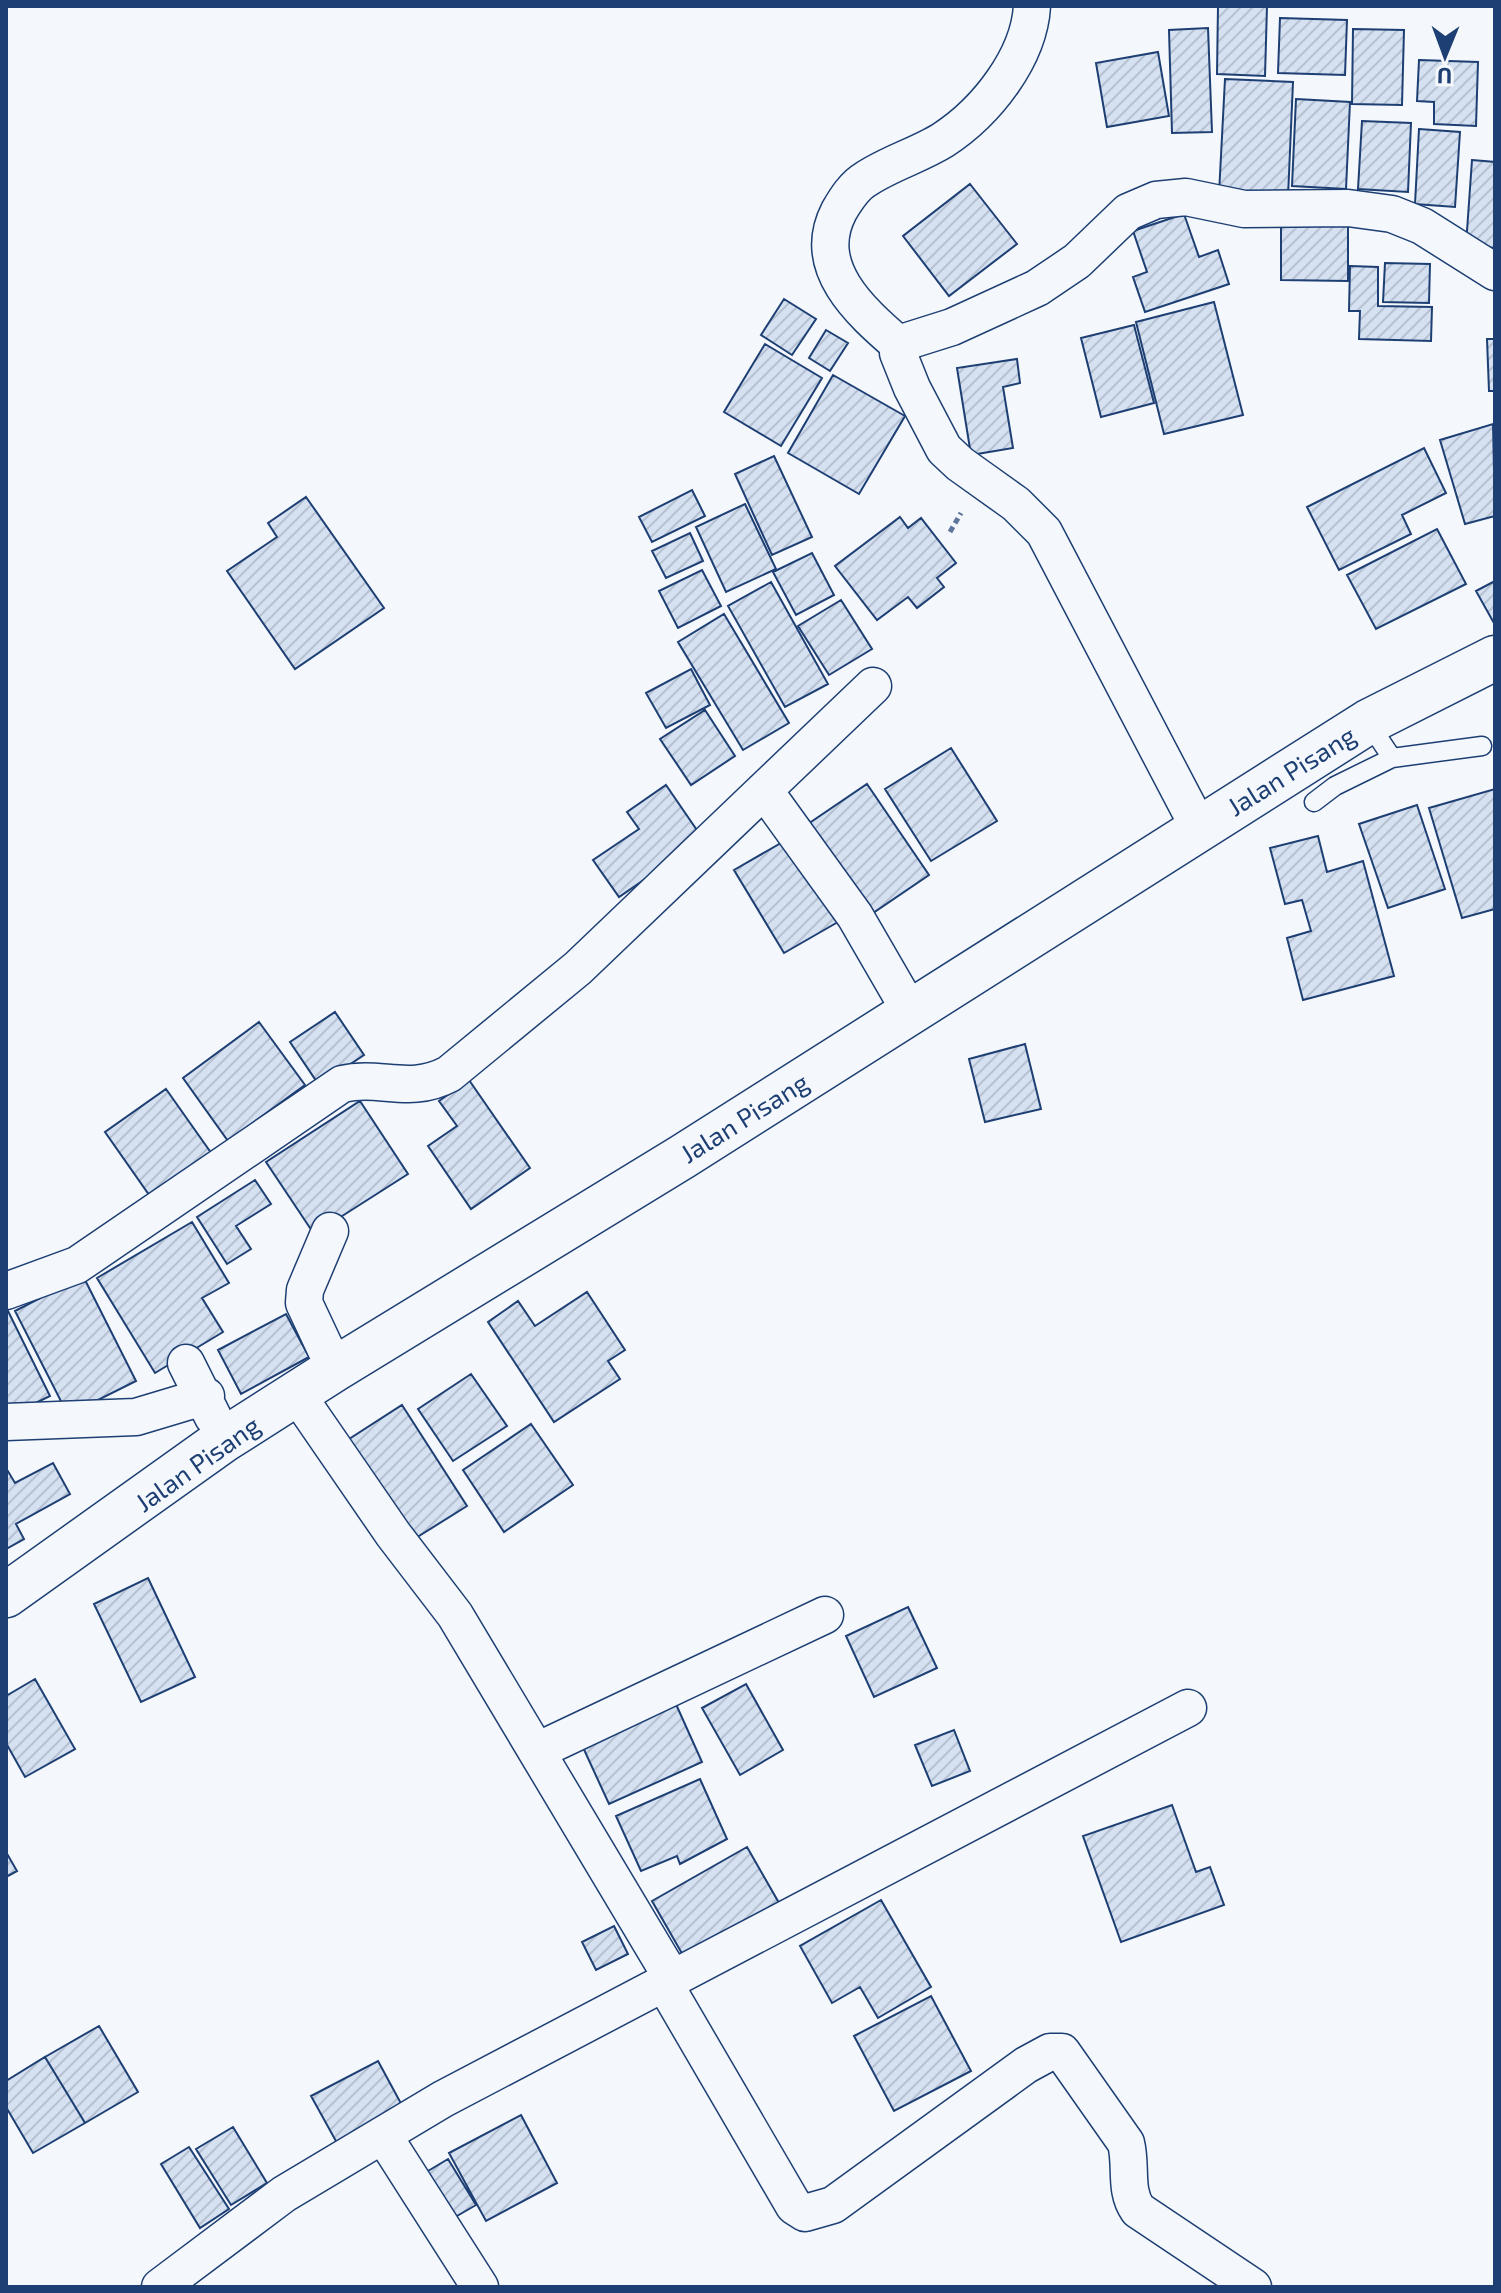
<svg xmlns="http://www.w3.org/2000/svg" width="1501" height="2293" font-family="'Exo 2',sans-serif">
<defs>
<pattern id="building-hatch" width="6" height="6" patternUnits="userSpaceOnUse" patternTransform="scale(2)"><rect width="6" height="6" fill="#d5e0f0"/><path d="M-1 1l2-2M0 6l6-6M5 7l2-2" fill="none" stroke="#b6c1d1"/></pattern>
</defs>
<rect width="100%" height="100%" fill="#f4f7fb"/>
<path fill="url(#building-hatch)" stroke="#1d3f73" stroke-width="2" d="M1218,6H1267L1265,76L1217,74Z
M1280,18L1347,20L1345,75L1278,73Z
M1208,28L1212,132L1172,133L1169,30Z
M1353,29L1404,30L1402,105L1352,104Z
M1158,52L1169,116L1107,127L1096,63Z
M1419,60L1478,62L1476,126L1434,124V102L1417,101Z
M1225,79L1293,82L1288,197L1219,194Z
M1296,99L1350,102L1346,189L1292,186Z
M1362,121L1411,123L1408,192L1358,189Z
M1419,129L1460,132L1455,207L1415,204Z
M1472,160L1495,162V248L1466,245Z
M970,184L1017,244L949,296L903,236Z
M1184,214L1199,257L1218,250L1229,284L1145,312L1133,277L1147,272L1133,231Z
M1281,225H1348V281L1281,280Z
M1385,263L1430,264L1429,303L1383,302Z
M1350,266L1378,267V306L1432,307L1431,341L1359,339L1360,311H1349Z
M784,299L816,319L792,355L761,335Z
M1214,302L1243,415L1164,434L1136,322Z
M1134,325L1154,403L1101,417L1081,338Z
M826,330L848,343L830,371L809,358Z
M1487,339H1495V391H1489Z
M765,344L822,378L781,446L724,412Z
M1017,359L1020,383L1003,387L1013,448L971,455L957,368Z
M833,375L905,416L859,494L788,453Z
M1493,424L1495,516L1465,524L1440,440Z
M1424,448L1446,493L1402,515L1411,534L1339,570L1307,507Z
M774,456L812,537L772,555L735,474Z
M692,490L705,516L652,542L639,517Z
M306,497L384,608L295,669L227,571L277,537L268,523Z
M745,504L776,569L726,592L696,527Z
M900,517L908,528L921,518L956,563L937,578L944,587L917,608L908,597L877,620L835,566Z
M1437,529L1466,584L1376,629L1347,575Z
M690,533L703,561L666,578L652,551Z
M812,553L834,595L796,615L773,572Z
M702,570L721,606L678,628L659,591Z
M1495,581V625L1476,591Z
M771,582L828,684L785,707L728,606Z
M841,600L872,649L829,675L798,626Z
M724,614L789,723L743,750L678,642Z
M691,669L710,705L666,728L646,693Z
M705,710L735,756L691,785L660,739Z
M951,748L997,821L931,861L885,789Z
M867,784L929,875L870,915L808,824Z
M666,785L703,839L619,897L593,860L639,829L627,812Z
M1495,789V909L1462,918L1429,808Z
M1417,805L1445,889L1388,908L1359,824Z
M1318,836L1327,872L1363,861L1394,976L1303,1000L1287,938L1311,931L1302,900L1285,904L1270,848Z
M788,839L838,922L784,953L734,870Z
M335,1012L364,1055L319,1085L290,1042Z
M259,1022L305,1085L228,1141L183,1078Z
M1025,1044L1041,1109L985,1122L969,1059Z
M469,1080L530,1168L471,1209L428,1146L457,1126L439,1101Z
M166,1089L214,1157L152,1199L105,1132Z
M360,1101L408,1174L314,1234L266,1162Z
M255,1180L271,1204L236,1226L251,1249L227,1264L197,1217Z
M192,1222L229,1283L202,1298L223,1332L155,1373L97,1278Z
M83,1276L136,1381L68,1415L15,1311Z
M587,1292L625,1350L608,1361L620,1379L554,1422L488,1322L518,1301L535,1326Z
M6,1307L50,1396L7,1417L6,1415Z
M286,1314L309,1357L241,1394L218,1350Z
M471,1374L507,1426L453,1461L418,1409Z
M402,1405L467,1506L411,1541L346,1441Z
M531,1424L573,1485L504,1532L463,1470Z
M53,1463L70,1494L16,1524L24,1539L6,1549V1468L15,1483Z
M148,1578L195,1677L141,1702L94,1604Z
M908,1607L937,1668L874,1697L846,1636Z
M35,1679L75,1749L25,1777L6,1743V1696Z
M746,1684L783,1750L740,1775L702,1708Z
M675,1702L702,1762L609,1804L581,1743Z
M954,1730L970,1771L932,1786L915,1745Z
M700,1779L727,1839L680,1864L677,1856L641,1871L616,1816Z
M1172,1805L1196,1872L1210,1867L1224,1905L1121,1942L1083,1836Z
M747,1847L779,1903L684,1957L652,1901Z
M6,1852L17,1871L6,1877Z
M881,1900L931,1987L878,2018L860,1987L832,2003L800,1946Z
M614,1926L628,1954L596,1970L582,1942Z
M931,1996L971,2071L894,2111L854,2036Z
M99,2026L138,2092L85,2123L45,2057Z
M45,2057L85,2123L33,2153L6,2107V2081Z
M378,2061L404,2109L337,2143L311,2096Z
M521,2115L557,2183L486,2221L449,2153Z
M233,2127L267,2183L231,2205L196,2149Z
M189,2147L229,2209L200,2228L161,2164Z
M448,2159L476,2205L450,2220L423,2174Z"/>
<g fill="none" stroke-linecap="round" stroke-linejoin="round">
<defs>
<path id="lane" d="M1368,722L1392,758L1482,746
M1314,802L1335,786L1392,758"/>
<path id="street" d="M1032,6C1029,58 986,112 943,140C919,155 890,163 866,179C854,186 846,199 839,211C810,267 860,311 898,344V353L912,388L944,449L960,464L1016,504L1044,532L1199,828
M898,344L952,327L1037,288L1077,261L1128,212L1156,200L1186,197L1244,209L1348,208L1392,214L1422,226L1495,272
M764,790L855,916L910,1011
M330,1231L305,1290L304,1303L335,1369
M6,1291L77,1265L342,1084C381,1075 409,1095 449,1074L578,968L873,686
M186,1363L213,1417
M298,1396L393,1534L455,1615L672,1978
M6,1422L136,1417L206,1396
M537,1751L825,1615
M664,1983L794,2206L805,2213L833,2205L1026,2065L1050,2052H1062L1126,2143C1132,2167 1124,2190 1138,2210L1253,2287
M383,2135L480,2287
M160,2287L284,2194L443,2099L1188,1708"/>
<path id="secondary" d="M6,1595L222,1441L335,1369L682,1157L1368,722L1495,658"/>
</defs>
<use href="#lane" stroke="#1d3f73" stroke-width="21"/>
<use href="#street" stroke="#1d3f73" stroke-width="39"/>
<use href="#secondary" stroke="#1d3f73" stroke-width="47"/>
<path stroke="#5e769c" stroke-width="5" stroke-dasharray="6 4" stroke-linecap="butt" d="M950,532L961,513"/>
<use href="#lane" stroke="#f4f7fb" stroke-width="18"/>
<use href="#street" stroke="#f4f7fb" stroke-width="36"/>
<use href="#secondary" stroke="#f4f7fb" stroke-width="44"/>
</g>
<g text-anchor="middle" dominant-baseline="central" stroke-width="6" stroke-linejoin="round" paint-order="stroke">
<g font-size="26" fill="#1d3f73" stroke="#f4f7fb">
<text transform="translate(1291 770) rotate(-32)">Jalan Pisang</text>
<text transform="translate(744 1117) rotate(-32)">Jalan Pisang</text>
<text transform="translate(197 1463) rotate(-35)">Jalan Pisang</text>
</g>
</g>
<rect width="1501" height="2293" fill="none" stroke="#1d3f73" stroke-width="16"/>
<g transform="translate(1445 56) rotate(181)" stroke="#f4f7fb" stroke-width="6" paint-order="stroke">
<path d="M0-6L14 30L0 20L-14 30Z" fill="#1d3f73"/>
<text y="-12" font-size="22" font-weight="bold" text-anchor="middle" fill="#1d3f73">U</text>
</g>
</svg>
